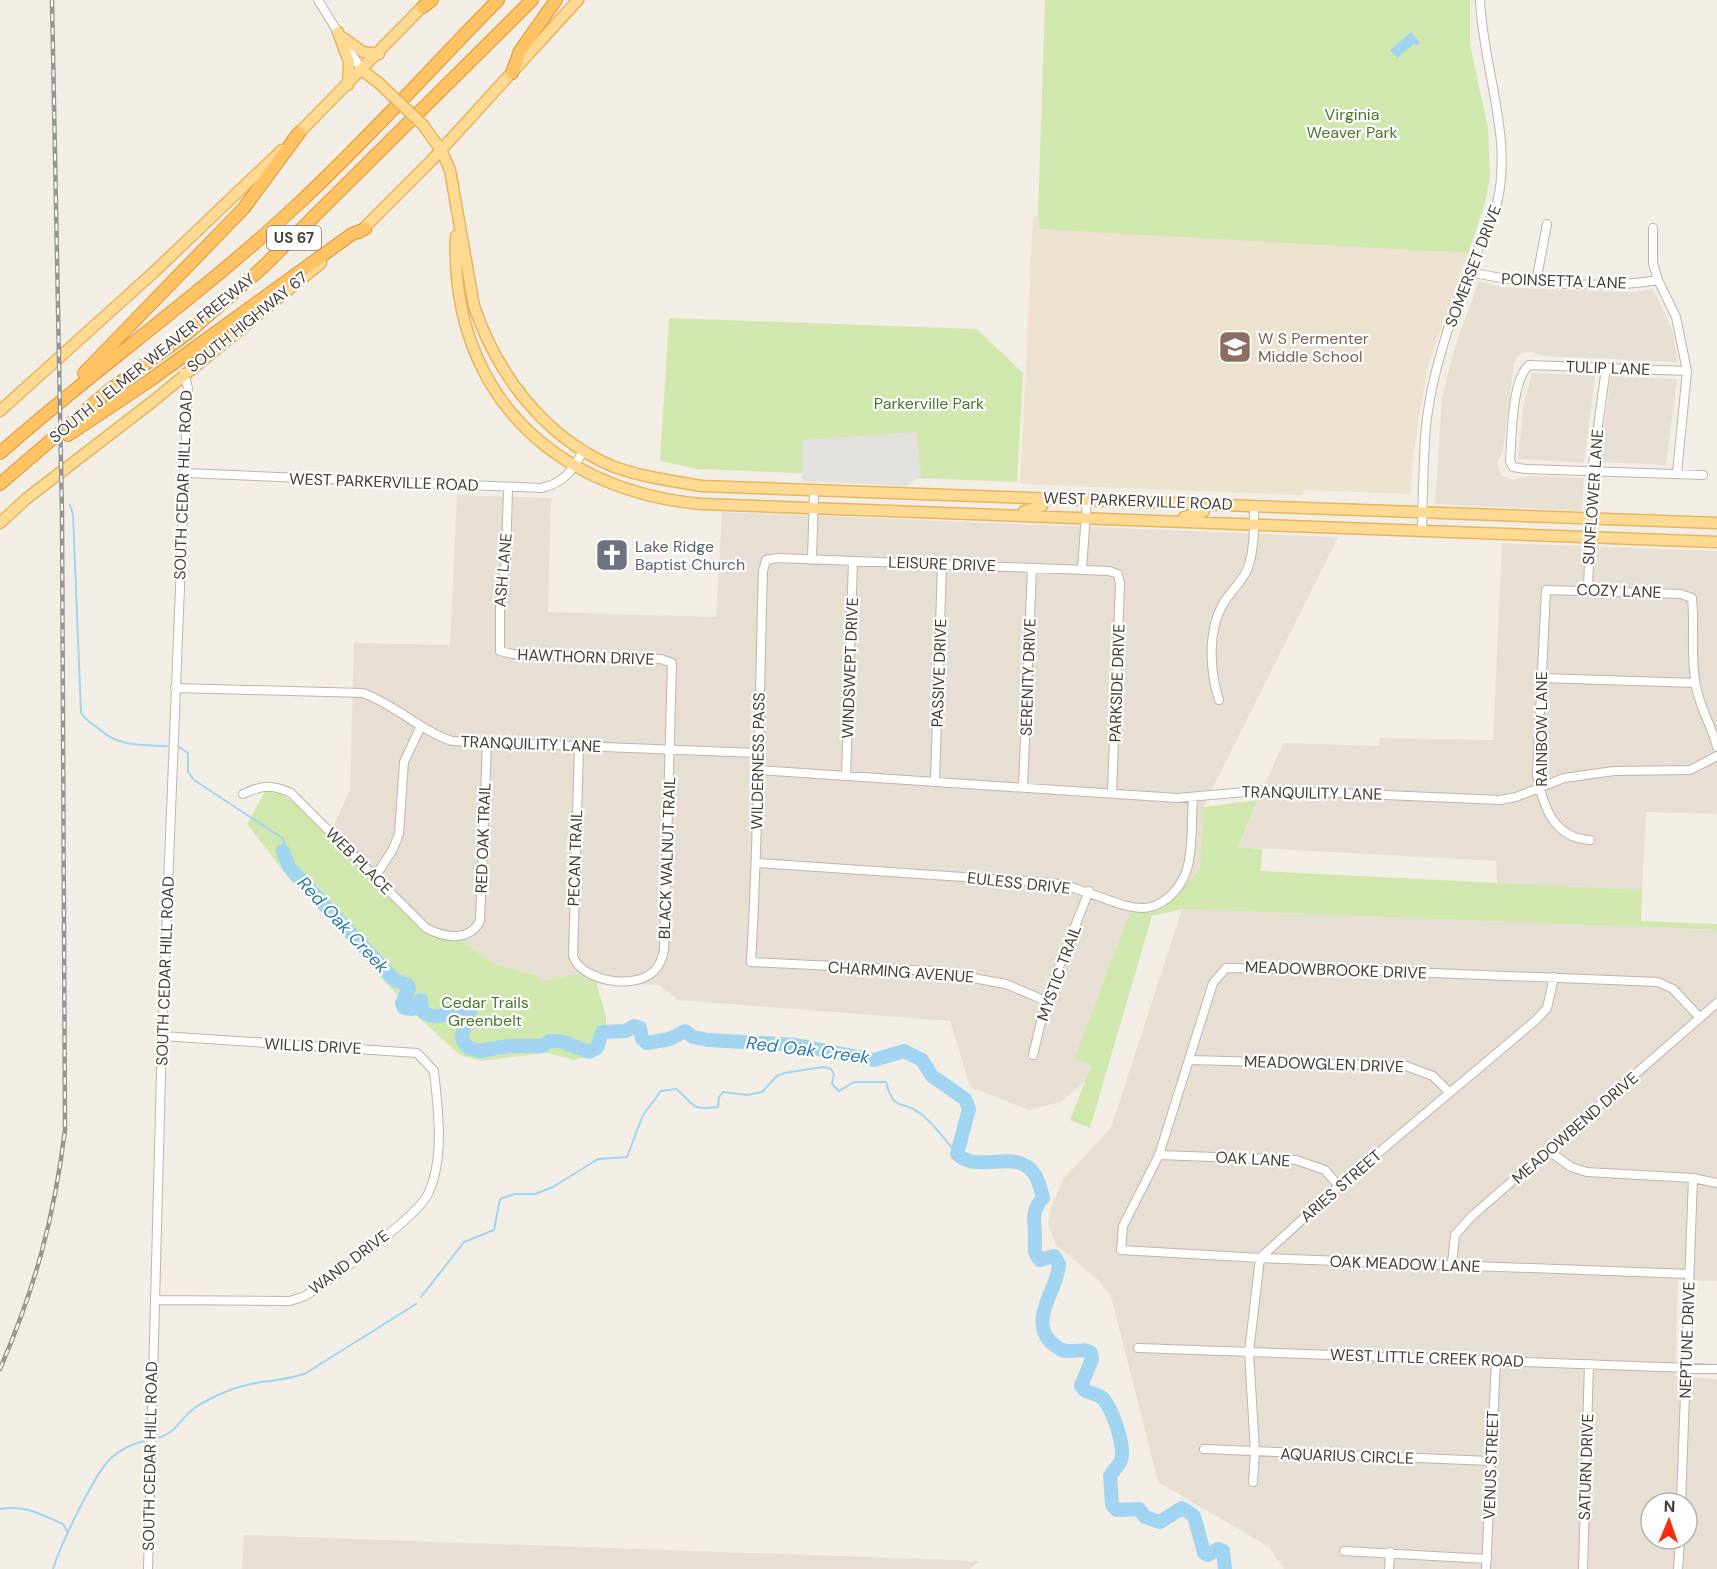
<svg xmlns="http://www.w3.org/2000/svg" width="1717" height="1569" font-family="'DM Sans',sans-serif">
<rect width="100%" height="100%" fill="#f3eee5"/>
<path fill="#e7dfd3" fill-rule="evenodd" d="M1479,281L1501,287L1591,291L1635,292L1653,289L1672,329L1678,362L1541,356L1532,352L1521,353L1514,363L1503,450L1497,464L1501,475L1513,480L1531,476L1584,478L1582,511L1435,504L1442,398L1455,346Z
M1532,373L1595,376L1584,463L1518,459L1523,408Z
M1611,376L1677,379L1666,465L1600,462Z
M457,495L551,498L548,612L716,617L722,512L1338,537L1203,807L1201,869L1175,897L1153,909L1074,1059L1091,1065L1085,1081L1061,1102L1029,1110L970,1087L950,1021L678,1000L659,985L596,982L576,974L542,981L538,976L495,964L459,940L439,938L425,931L329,836L350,790L354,643L450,645Z
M1502,543L1717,551V814L1646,812L1642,890L1497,883L1496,861L1238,847L1283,743L1379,746L1380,738L1493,740Z
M1182,909L1717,930V1281L1678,1280L1675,1376L1717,1379V1569H1284L1269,1547L1158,1482L1111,1296L1098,1280L1057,1246L1048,1226L1050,1210L1064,1178L1111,1128ZM1651,1503H1687V1539H1651Z
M244,1535L979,1561L970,1569H242Z"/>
<path fill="#ece2cf" d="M1033,216L1383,234L1382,248L1468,253L1427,369L1412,462L1411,494L1304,490L1303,494L1297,495L1020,484Z"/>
<path fill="#d0e8ad" d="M1045,0H1470V45L1488,128L1490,177L1485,204L1468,253L1040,229L1038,214Z
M669,318L977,329L1023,373L1017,482L697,469L660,461Z
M266,790L276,791L294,803L425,931L439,938L459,940L495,964L538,976L542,981L576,974L596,982L606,1016V1040L596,1053L574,1060L547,1053L481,1061L460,1055L419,1018L383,980L345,936L293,883L247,824Z
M1258,800L1238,847L1262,849L1261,871L1642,890L1641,921L1717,924V930L1182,909L1152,916L1090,1128L1070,1120L1091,1066L1074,1059L1130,913L1153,909L1175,897L1200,869L1203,807Z"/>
<path fill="#e3e1dd" d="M917,432L921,476L906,486L802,481V440Z"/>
<path fill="#a0d4f0" d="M1411,32L1420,43L1416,46L1414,44L1397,58L1390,50Z"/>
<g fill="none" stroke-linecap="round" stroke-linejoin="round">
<path stroke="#a0d4f0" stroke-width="2" d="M70,505L73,514L81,713C86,721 92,723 99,729C119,747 141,745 167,746
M179,747L188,753V772L194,780L282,838L285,843L283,851
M421,1297L464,1242L494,1230L500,1199L515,1194H535L553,1187L598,1159L627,1157L643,1115L661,1091L676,1089C696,1104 688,1111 718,1107L719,1097L723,1092L747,1095L762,1092L777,1076L784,1073L823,1067L831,1069L834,1074L832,1084L839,1091L854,1082H886C894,1113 902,1099 921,1114C935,1125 946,1141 957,1154
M157,1438C176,1434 181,1417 196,1407C213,1396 237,1386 256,1383C274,1380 289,1380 306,1373L416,1304
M0,1509C26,1505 40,1514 63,1524L68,1533
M53,1569C61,1544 93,1476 111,1458C120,1450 132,1444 144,1441"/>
<path stroke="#a0d4f0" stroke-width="14" d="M283,851L289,867L386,971L395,980L408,985L409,989L402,1003L404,1008L412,1009L421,1000L422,1011C442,1026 452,1004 468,1007L470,1012L462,1035L463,1042L469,1048L480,1051L508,1046H542L550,1041H560L589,1052L597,1048L602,1032L626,1031L634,1026L640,1028L642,1039L647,1043L670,1039L685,1031L693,1037L708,1040L796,1045L874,1060L904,1051L922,1060L932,1076L965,1099L969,1109L957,1154C979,1175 1017,1146 1035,1175C1039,1181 1041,1191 1043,1198C1030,1212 1035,1221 1035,1238C1035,1247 1033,1253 1040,1260L1054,1256L1059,1264C1059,1290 1021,1326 1060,1349C1071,1355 1083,1346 1091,1353L1092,1359L1081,1386C1085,1394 1094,1392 1101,1397C1112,1405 1126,1448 1121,1460C1119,1466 1113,1470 1110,1476L1112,1505L1117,1510L1139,1509L1145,1517L1160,1522L1182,1508L1194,1516L1204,1553L1208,1555L1218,1549L1223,1551L1225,1569"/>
<defs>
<path id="minor" d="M318,0L339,34
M347,47L362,70
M1653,228V263L1658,280L1676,317L1687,371L1677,473
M1471,272C1520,284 1608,289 1658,280
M1536,282L1547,224
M1687,371L1529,365C1511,381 1512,438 1510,461L1513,467L1526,469L1703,475
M185,473L541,488C565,483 572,470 584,450
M508,488L506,561L500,599V651L513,654L661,659L672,663L664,950C662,958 661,964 654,971C635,990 582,982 573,956L579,746
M1422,531C1423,496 1423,460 1426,426C1434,351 1468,273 1497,204C1513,135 1483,69 1480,0
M812,560L814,490
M1082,570L1087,499
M1588,590L1592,471L1606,368
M1541,678L1695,683
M175,688L363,693C396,705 419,730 452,741L757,753
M1219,700C1210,672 1207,632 1223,604C1230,592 1241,583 1247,570C1255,550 1254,526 1254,505
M757,770L1177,798L1268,790L1500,800L1516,797L1564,778L1614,771L1690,770L1717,756
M846,776L853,561
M935,782L942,564
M1023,787L1032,568
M243,794C262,785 272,784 291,793L426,928C445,938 469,942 480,921L487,743
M1590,840C1554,838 1543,807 1537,775L1546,590L1681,594L1692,598C1695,627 1690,656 1696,686C1700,709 1712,726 1717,747
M757,863L1052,883C1079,887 1101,899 1127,906C1139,909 1152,909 1162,902C1198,880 1190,835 1193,798
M375,877L393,849L399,834L404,762L420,728
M1046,1001L1006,984L934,971L751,962C759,832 759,701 763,571L766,560L778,558L1109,571L1118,574L1120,584L1112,792
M1033,1055L1047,997L1089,891
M1190,1060L1406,1066L1433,1076L1449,1092
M1549,1151L1571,1167L1587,1172L1693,1178L1717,1183
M1159,1155L1296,1160L1325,1170L1339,1186
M1452,1263L1455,1235L1472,1216L1717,1003
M1689,1274L1260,1258L1121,1250L1123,1226L1159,1155L1213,983L1226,968L1335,969L1658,982L1673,989L1700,1018
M155,1300L290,1301L305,1296C329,1281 418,1216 428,1194C445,1158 438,1109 434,1071L417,1053L162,1036
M1138,1348L1717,1369
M1204,1449L1490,1461
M1253,1482L1255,1452L1249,1352L1260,1258L1339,1186L1536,1020L1547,1008L1554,977
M1681,1503L1693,1178
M1344,1551L1487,1559
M148,1569L162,1036L188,388L184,373
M1389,1569L1390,1552
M1486,1569L1496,1361
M1583,1569L1589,1364
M1678,1569L1680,1539"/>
<path id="major" d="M338,32L349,62L348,85
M342,37L363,52L379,54
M362,70L380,84
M423,125L441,150L450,170L474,306C497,374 544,437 612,466C641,477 672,481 702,486L1717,523
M293,139L427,2
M359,233L431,161L578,0
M456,236C450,390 551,490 701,504L1717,542
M0,411L154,272L282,150
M1024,511L1042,506L1045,497
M1184,517L1203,512L1208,503
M0,523L26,499L152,402L321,263"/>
<path id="highway" d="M423,7L432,0
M512,73L520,51L556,0
M84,373L244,208L299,133
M68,435L149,381L352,234L365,229
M0,453C97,367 203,293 297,205C367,140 431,68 498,0
M0,484L107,392L188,333L262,268L532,0"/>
</defs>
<use href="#minor" stroke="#beb5a8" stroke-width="10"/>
<use href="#major" stroke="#e4b662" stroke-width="13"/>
<use href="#highway" stroke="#de9634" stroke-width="14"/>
<use href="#minor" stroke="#fff" stroke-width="8"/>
<use href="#major" stroke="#ffda92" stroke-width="10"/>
<use href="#highway" stroke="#ffc364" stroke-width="12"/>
<defs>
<path id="rail" d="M0,1369C35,1288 54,1219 65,1130L62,514L52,0"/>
</defs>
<use href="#rail" stroke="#959595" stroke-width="4.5"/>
<use href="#rail" stroke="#fff" stroke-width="2" stroke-dasharray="7" stroke-linecap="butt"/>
<defs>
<path id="major-bridge" d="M380,84L423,125"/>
</defs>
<use href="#major-bridge" stroke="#e4b662" stroke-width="13" stroke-linecap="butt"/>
<use href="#major-bridge" stroke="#ffda92" stroke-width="10"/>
</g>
<defs>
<symbol id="school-square" viewBox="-11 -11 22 22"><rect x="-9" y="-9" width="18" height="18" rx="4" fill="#8d6e63" stroke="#fff"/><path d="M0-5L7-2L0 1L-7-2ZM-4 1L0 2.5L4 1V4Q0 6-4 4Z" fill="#fff"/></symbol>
<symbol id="church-square" viewBox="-11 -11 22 22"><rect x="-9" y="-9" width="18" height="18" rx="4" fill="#6b7280" stroke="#fff"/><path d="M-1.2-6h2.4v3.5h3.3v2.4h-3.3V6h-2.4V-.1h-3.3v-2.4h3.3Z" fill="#fff"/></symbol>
</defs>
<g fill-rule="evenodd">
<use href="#school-square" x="1216" y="328" width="38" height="38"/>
<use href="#church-square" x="593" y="536" width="38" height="38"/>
</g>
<g text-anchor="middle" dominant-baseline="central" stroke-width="4.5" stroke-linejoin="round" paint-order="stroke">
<rect fill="#fff" stroke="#7d7872" stroke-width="1.5" x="267" y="226" width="54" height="24" rx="4.5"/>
<g font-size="15" font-weight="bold" fill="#453e35">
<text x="294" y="238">US 67</text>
</g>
<g font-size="16" fill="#4a7728" stroke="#fff">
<text x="1352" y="114">Virginia<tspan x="1352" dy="18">Weaver Park</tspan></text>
<text x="929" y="403">Parkerville Park</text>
<text x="485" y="1002">Cedar Trails<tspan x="485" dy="18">Greenbelt</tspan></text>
</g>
<g font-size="16" fill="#453e35" stroke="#fff">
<text transform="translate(1473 266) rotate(-69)">SOMERSET DRIVE</text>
<text transform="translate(1564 281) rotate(2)">POINSETTA LANE</text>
<text transform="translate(247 322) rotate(-39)">SOUTH HIGHWAY 67</text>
<text transform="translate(152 358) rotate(-39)">SOUTH J ELMER WEAVER FREEWAY</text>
<text transform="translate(1608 368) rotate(2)">TULIP LANE</text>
<text transform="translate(384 482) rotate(2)">WEST PARKERVILLE ROAD</text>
<text transform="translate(183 485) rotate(-88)">SOUTH CEDAR HILL ROAD</text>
<text transform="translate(1593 497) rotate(-86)">SUNFLOWER LANE</text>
<text transform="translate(1138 501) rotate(2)">WEST PARKERVILLE ROAD</text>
<text transform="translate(942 564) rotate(2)">LEISURE DRIVE</text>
<text transform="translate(503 570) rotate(-85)">ASH LANE</text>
<text transform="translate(1619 591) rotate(2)">COZY LANE</text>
<text transform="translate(586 657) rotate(2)">HAWTHORN DRIVE</text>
<text transform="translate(850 668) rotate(-88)">WINDSWEPT DRIVE</text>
<text transform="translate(939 673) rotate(-88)">PASSIVE DRIVE</text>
<text transform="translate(1028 677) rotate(-88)">SERENITY DRIVE</text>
<text transform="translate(1117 683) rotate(-88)">PARKSIDE DRIVE</text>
<text transform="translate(1541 729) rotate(-90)">RAINBOW LANE</text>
<text transform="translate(531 744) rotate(2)">TRANQUILITY LANE</text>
<text transform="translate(758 761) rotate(-89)">WILDERNESS PASS</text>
<text transform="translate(1312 793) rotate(1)">TRANQUILITY LANE</text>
<text transform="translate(483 838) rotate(-88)">RED OAK TRAIL</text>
<text transform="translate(575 858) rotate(-88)">PECAN TRAIL</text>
<text transform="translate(667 858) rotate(-88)">BLACK WALNUT TRAIL</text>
<text transform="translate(359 861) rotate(45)">WEB PLACE</text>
<text transform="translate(1019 883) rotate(6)">EULESS DRIVE</text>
<text transform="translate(1336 970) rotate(2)">MEADOWBROOKE DRIVE</text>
<text transform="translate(165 971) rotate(-88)">SOUTH CEDAR HILL ROAD</text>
<text transform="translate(901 972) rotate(4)">CHARMING AVENUE</text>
<text transform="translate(1059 973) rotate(-70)">MYSTIC TRAIL</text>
<text transform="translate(313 1046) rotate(3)">WILLIS DRIVE</text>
<text transform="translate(1324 1064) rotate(2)">MEADOWGLEN DRIVE</text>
<text transform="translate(1575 1128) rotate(-41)">MEADOWBEND DRIVE</text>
<text transform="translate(1253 1159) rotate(3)">OAK LANE</text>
<text transform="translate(1341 1186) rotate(-41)">ARIES STREET</text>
<text transform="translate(349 1262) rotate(-37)">WAND DRIVE</text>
<text transform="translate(1405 1264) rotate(2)">OAK MEADOW LANE</text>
<text transform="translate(1687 1340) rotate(-88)">NEPTUNE DRIVE</text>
<text transform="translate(1427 1358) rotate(2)">WEST LITTLE CREEK ROAD</text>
<text transform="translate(150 1456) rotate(-89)">SOUTH CEDAR HILL ROAD</text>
<text transform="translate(1347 1456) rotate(2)">AQUARIUS CIRCLE</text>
<text transform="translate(1491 1465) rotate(-88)">VENUS STREET</text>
<text transform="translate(1586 1467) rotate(-88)">SATURN DRIVE</text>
</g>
<g font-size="16" fill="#785e54" stroke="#fff" text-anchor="start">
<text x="1258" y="338">W S Permenter<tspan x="1258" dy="18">Middle School</tspan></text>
</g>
<g font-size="16" fill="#5b616d" stroke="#fff" text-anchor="start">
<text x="635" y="546">Lake Ridge<tspan x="635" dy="18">Baptist Church</tspan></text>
</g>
<g font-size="18" font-style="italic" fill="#2c7ba9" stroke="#fff">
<text transform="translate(343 925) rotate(47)">Red Oak Creek</text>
<text transform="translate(808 1050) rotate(7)">Red Oak Creek</text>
</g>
</g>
<g transform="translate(1669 1521) rotate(2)"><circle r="28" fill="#ffffff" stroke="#b5b2ae" stroke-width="1.5"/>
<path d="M0-4.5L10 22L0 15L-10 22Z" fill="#fb2a13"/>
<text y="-9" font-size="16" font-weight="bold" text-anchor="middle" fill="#453e35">N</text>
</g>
</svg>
